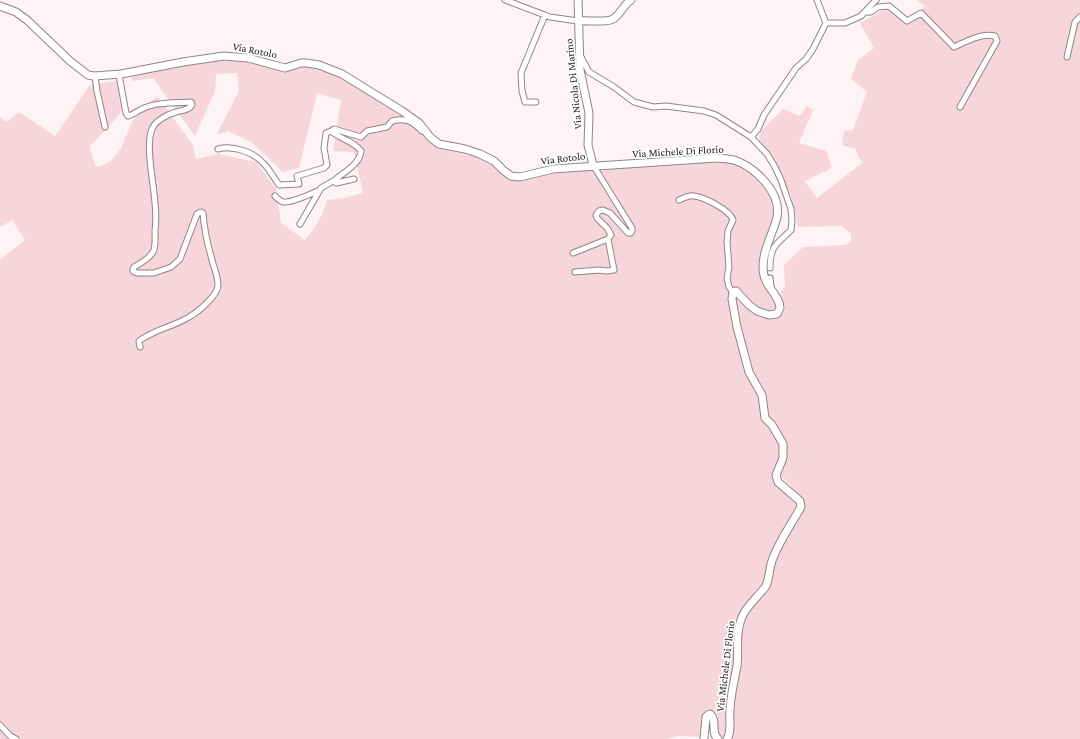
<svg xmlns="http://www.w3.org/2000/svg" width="1080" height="739" font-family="'Crimson Pro',serif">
<rect width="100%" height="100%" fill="#fff3f5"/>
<path fill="#f6d6dc" d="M917,0H1080V739H733C735,727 733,712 735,700C737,685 741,672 741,657C742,645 741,630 745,618C749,607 762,600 768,589C772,582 772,574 774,566C776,559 779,552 782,546C789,535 808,509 802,497L781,476V434L769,416L762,387L753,372L743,339L735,297L736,296C740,299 742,304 746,307C759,318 775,327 785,310L781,292L785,286L784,265L803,247L846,245L851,241V234L842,226L798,227L791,195L773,160L759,138L760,132L783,109L800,116L807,106L813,110L799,143L826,151L832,168L805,181L817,198L862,163L855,149L842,145L844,131L853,130L867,92L851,79L858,60L874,48L860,23L887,8L907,24L925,6Z
M224,60L247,62L285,72L302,67L307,66L340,77L376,98L417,126L427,140L437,148L479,158L491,164L500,173L510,179L521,180L554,173L579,172L594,169L716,161C722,162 728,162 734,164C751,170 776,193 774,214C773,221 769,227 767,234C763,244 760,255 759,267C759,287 773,291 777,308L773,311C761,311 752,305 745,295C743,293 741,289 739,288C735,286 732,288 730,290L729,300L746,373L759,396L762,420L770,427L779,444V457L772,474L773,480L775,484L797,503L798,506L772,550L768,559L763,584L742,609L738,618L733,646V666L725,709L726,734L724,737H721L718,735C716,725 720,717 711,710L706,711L702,716L701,721V737L678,736L667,739H0V260L25,240L12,220L0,227V117L7,122L19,112L55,136L90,85L117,81C119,88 124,102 122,109C121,116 97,138 91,145L90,148L95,165L98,167L111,161L121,148L131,124L137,115L157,96L193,145L196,159L219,154L256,162L276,189L281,223L305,240C315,228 323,216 327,200L344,198L363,193L354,152L333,151L341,100L317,93L299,168L283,172L251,142L228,131L217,134L239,91L237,73L216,74L215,91L195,136L153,78L132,81L131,76L183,66Z"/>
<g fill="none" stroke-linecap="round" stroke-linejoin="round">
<defs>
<path id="street" d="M505,0L550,17L578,21
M817,0L826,23
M865,12H871L878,7L889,6L907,21L921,13L954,47C967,41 981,33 995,36L997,41L960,107
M826,23H845L861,16L876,0
M581,57L589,72L614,87L634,102L653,107L666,106L704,111L716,115L751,137L767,154L775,167L781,180L791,209L792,221L791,230C777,244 770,245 770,268
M1067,57L1075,22L1080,17
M119,75L126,113L128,116C134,115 136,111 142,109C154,102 177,103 191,102L192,105C188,111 182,110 176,112C168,114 155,121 152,129C145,146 154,184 155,203C156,212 156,222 155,231C155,237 156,247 153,252C149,259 141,263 134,267L133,269V271L137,273H154L171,267L180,259L197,214L201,212L203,213C204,228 207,242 211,256C213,266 218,275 218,286C217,296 198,312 189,317C173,327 155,329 139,341L140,347
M95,76L97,91L105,127
M536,102H525L522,91L521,73L545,15
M751,137L758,129L764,115L796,68L806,59L813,49L826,23
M218,149C233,145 254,152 264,164C270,170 274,178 279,185L299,184L297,176L324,168L327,165L324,148L326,133L331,131
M354,179L336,183L335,180C344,172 360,164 361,151C354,141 340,139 331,131L334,129L361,137L367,131L387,127L392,121C406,118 411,120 422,131
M275,196C277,198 280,201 283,202C292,203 310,194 318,191
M679,200C684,198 689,195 694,196C704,197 730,210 733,220L728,231L727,242L729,267L727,278L729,287L733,292
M300,224L321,188L335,180
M573,253L608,239
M575,272L599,270L606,271L614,270L608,239L611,235L607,228L597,218L596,215L599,211L603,210L610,213L628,233H631L632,231V228L593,165
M770,288L771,286L770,278
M0,725L10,736L16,739"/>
<path id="secondary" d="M578,0L580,70L589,113L588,145L593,165
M0,6L16,12L27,20L70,61L88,75L94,76L121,74L183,62L224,56L248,58L285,68L301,63H307L319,65L342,74L402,111L419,123L430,137L439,144L465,149L480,154L494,161L503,170L511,176L520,177L553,169L716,158C722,158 728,159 734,160C755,167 782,193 777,217C773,234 763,249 763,267C763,288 779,292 780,308L777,314L769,315L757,311L749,305L736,291L733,292L732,299L737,327L749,372L762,395L765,418L772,425L783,444V458L776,475L778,482L800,501L801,507C792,523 780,540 773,558C769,567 770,577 766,586C759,596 747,605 742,617C735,633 739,650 737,666C734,681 731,694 730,709C729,718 732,732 727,739
M578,21C587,20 607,23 613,19C621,14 623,5 631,0
M704,739L706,717L708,715L710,714C718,721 710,732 718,739"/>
</defs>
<use href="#street" stroke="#928487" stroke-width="7"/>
<use href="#secondary" stroke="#928487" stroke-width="9"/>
<use href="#street" stroke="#fff" stroke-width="5"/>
<use href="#secondary" stroke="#fff" stroke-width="7"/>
</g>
<g text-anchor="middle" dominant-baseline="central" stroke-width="3.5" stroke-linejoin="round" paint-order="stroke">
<g font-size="11" fill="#282324" stroke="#fff">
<text transform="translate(255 50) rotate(11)">Via Rotolo</text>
<text transform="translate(573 84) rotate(-96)">Via Nicola Di Marino</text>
<text transform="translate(678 151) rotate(-3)">Via Michele Di Florio</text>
<text transform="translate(563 158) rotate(-7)">Via Rotolo</text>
<text transform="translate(725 666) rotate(-83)">Via Michele Di Florio</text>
</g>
</g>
</svg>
